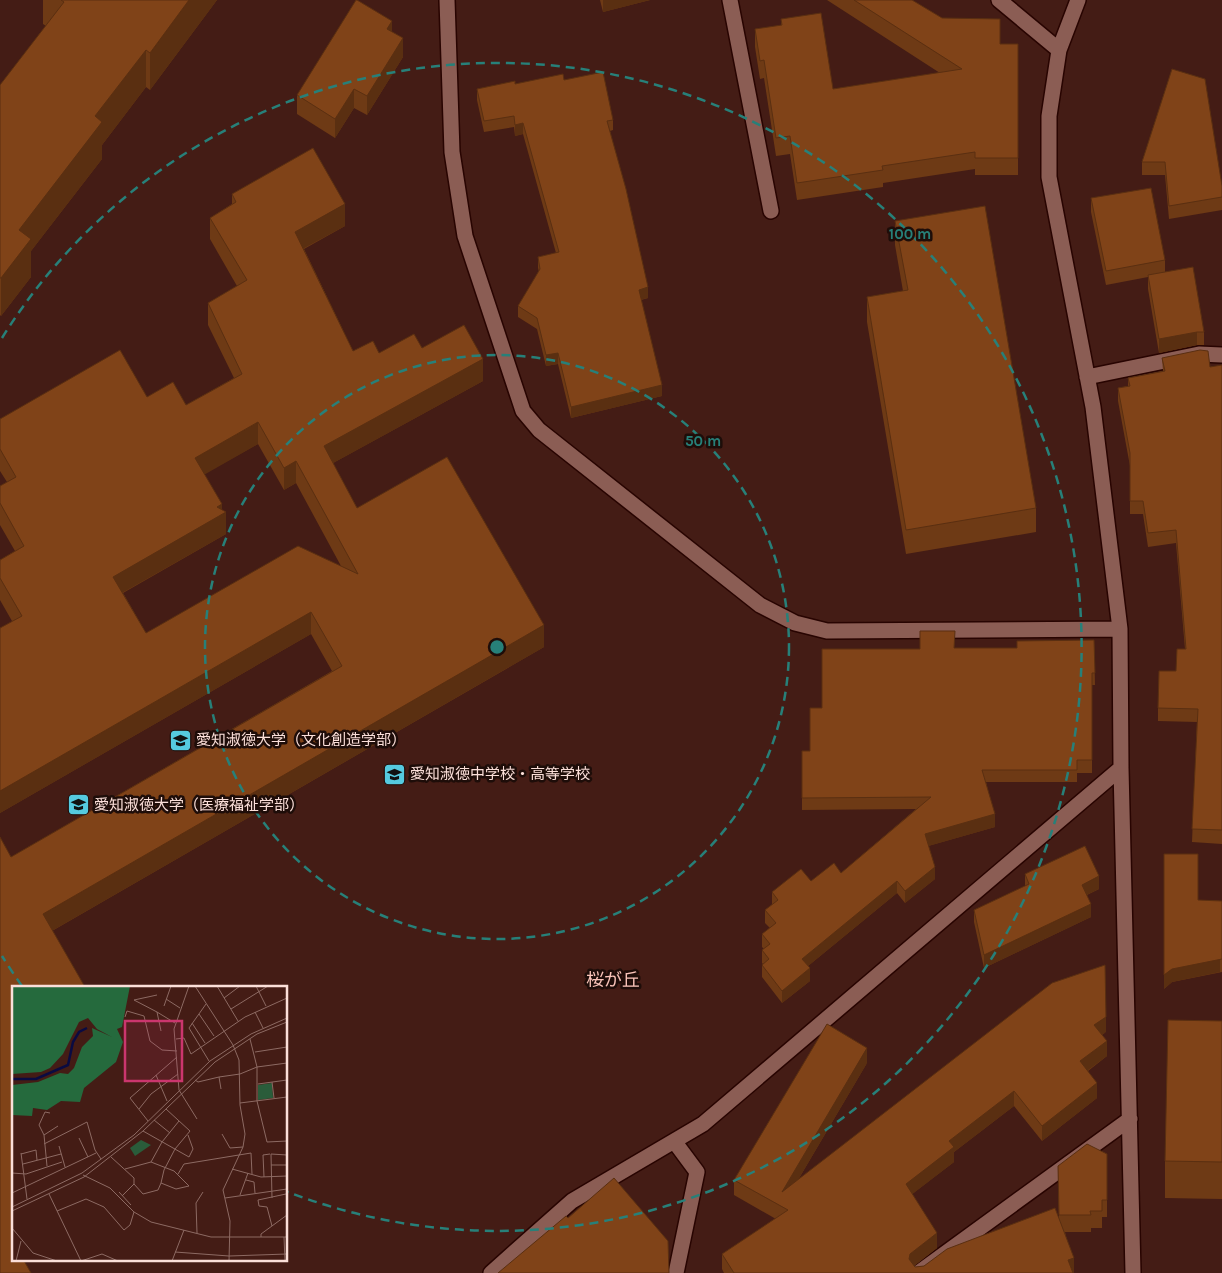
<svg xmlns="http://www.w3.org/2000/svg" width="1222" height="1273" font-family="Karla,'Noto Sans JP',sans-serif">
<rect width="100%" height="100%" fill="#441c15"/>
<g fill="none" stroke-linecap="round" stroke-linejoin="round">
<defs>
<path id="street" d="M447,0L452,152L465,236L523,411L539,430L760,605L795,623L827,631L1120,629
M730,0L771,211
M999,0L1059,50
M1078,0L1059,50L1049,116V177L1093,407L1120,629L1121,768L1133,1273
M1087,377L1199,354L1222,355
M674,1141L697,1172L676,1273
M491,1273L572,1201L703,1124L1121,768
M918,1273L1130,1119"/>
</defs>
<use href="#street" stroke="#280401" stroke-width="18"/>
<use href="#street" stroke="#8b5d54" stroke-width="15"/>
</g>
<path fill="#6e3a15" fill-rule="evenodd" d="M43,0H217L150,90L146,87L102,145V159L31,251V277L1,316L0,315V85L46,26L43,24Z
M600,0H650L603,12Z
M827,0H912L942,18L1000,44H1018V175H975V169L883,183V187L797,200L790,154L776,156L764,78L760,79L755,47V29L781,26V19L833,89L940,73Z
M392,32L403,57L367,115L354,108L335,138L297,114V95Z
M1172,69L1222,186V210L1169,219L1165,175H1142V162Z
M564,80L613,120V130L610,131L648,298L641,300L662,396L571,418L558,364L546,366L537,329L518,317V306L539,272L538,268V257L556,253L523,134L515,136L514,127L484,132L477,100V89L515,84Z
M232,194L345,226L304,249L353,351L379,353L422,348L483,381L333,463L357,508L544,647L52,931L0,1273L11,857L332,671L311,634L0,813L12,621L0,600V560L15,551L0,525V486L7,482L0,471V419L147,397L186,405L234,378L208,325V303L237,286L210,239V218L232,204ZM258,444L284,490L296,483L341,566L146,633L123,593L226,534L222,510L204,474Z
M1091,198L1165,260V272L1204,332V345H1197L1159,353L1148,289V277L1106,285L1091,212Z
M895,221L1036,508V532L906,554L867,322V297L903,291L895,245Z
M1162,358L1210,367L1222,365V844L1192,842L1197,722L1158,721V708L1176,671L1185,649L1176,543L1148,547L1143,514H1130V466L1118,401V388L1128,386V378L1163,371Z
M1094,640L1095,685H1092V773H1077V782H986L995,827L928,846L935,879L905,903L897,893L808,966L810,981L782,1003L762,977V965L763,964L762,963V950L764,949L762,947V934L770,928L765,923V910L772,905V892L841,873L916,809L802,810V751H810L822,708L920,649L1017,648Z
M1025,874L1099,889L1087,895L1091,917L984,968L974,922V910L1025,886Z
M1198,900L1222,901V972L1172,982L1164,989Z
M1222,1021V1199L1165,1198V1161Z
M1106,1032L1102,1035L1107,1056L1088,1071L1097,1098L1042,1141L1014,1106L954,1152V1162L912,1194L937,1248L914,1266L915,1267L924,1266L1059,1217L1058,1166L1107,1154V1217H1102V1228H1091V1232H1065L1074,1273H724L722,1269V1254L776,1219L734,1195V1180L867,1063L798,1180Z"/>
<path fill="#5a2f11" d="M189,0H217L150,90V53Z
M603,0H650L603,12Z
M392,21V40L387,29Z
M403,38V57L367,115V96Z
M146,50V87L102,145V159L31,251V277L1,316V278L19,230L95,116Z
M354,89V108L335,138V119Z
M523,123V134L515,136V125Z
M345,204V226L295,253V232Z
M648,287V298L639,300V290Z
M1197,332V345L1159,353V339Z
M558,353V364L546,366V355Z
M483,359V381L324,468V446Z
M662,385V396L571,418V407Z
M258,422V444L195,480V458Z
M296,461V483L284,490V468Z
M222,504V515L226,512V534L113,598V577Z
M311,612V634L0,813V791Z
M544,625V647L43,936V914Z
M995,814V827L925,847V834Z
M935,867V879L905,903V891Z
M1099,876V889L1082,897V885Z
M897,881V893L802,971V959Z
M1091,904V917L984,968V955Z
M1220,958V972L1172,982L1164,989V975L1172,969Z
M810,968V981L782,1003V991Z
M1106,1017V1032L1094,1040V1025Z
M1107,1041V1056L1080,1076V1061Z
M867,1048V1063L782,1207V1192Z
M1097,1083V1098L1042,1141V1126Z
M1014,1091V1106L954,1152V1162L906,1199V1184L949,1141Z
M937,1233V1248L910,1269L909,1259L910,1254Z
M1074,1258V1273H1073L1068,1260Z"/>
<path fill="#804318" stroke="#5a2f11" fill-rule="evenodd" d="M61,0H189L150,53L146,50L95,116L102,122L19,230L31,239L1,278H0V85L64,2Z
M356,0H357L392,21L387,29L403,38L367,96L354,89L335,119L297,95Z
M854,0H912L942,18L1000,19V44H1018V158H975V152L882,166L883,170L797,183L790,136L776,138L764,60L760,61L755,29L782,25L781,19L821,13L833,89L962,69Z
M1172,69L1205,79L1222,186V197L1169,206L1165,162H1142Z
M603,72L613,120L607,121L626,189L648,287L639,290L662,385L571,407L558,353L546,355L537,318L518,306L540,269L538,257L559,252L523,123L515,125L514,116L484,121L477,89L515,81V84L563,74L564,80Z
M313,148L345,204L295,232L353,351L373,341L379,353L414,334L422,348L464,325L483,359L324,446L357,508L447,457L544,625L43,914L85,987H14V1239L12,1240L14,1243V1259H23L31,1273H0V837L11,857L342,666L311,612L0,791V628L22,616L0,578V560L24,546L0,503V486L16,477L0,449V419L120,350L147,397L173,382L186,405L242,374L208,303L247,280L210,218L236,202L232,194ZM258,422L284,468L296,461L358,574L298,546L146,633L113,577L226,512L217,507L222,504L195,458Z
M1151,188L1165,260L1106,271L1091,198Z
M985,206L1036,508L906,530L867,297L908,290L895,221Z
M1193,267L1204,332H1197L1159,339L1148,275Z
M1200,350L1208,351L1210,367L1222,365V830L1192,829L1198,709L1158,708L1159,671H1176L1177,649H1186L1176,530L1148,533L1143,501H1130V453L1118,388L1130,386L1128,378L1165,371L1162,358Z
M920,631H955L954,648H1017V641L1094,640L1095,673H1092V760H1077V770H982L995,814L925,834L935,867L905,891L897,881L802,959L810,968L782,991L762,965L769,959L762,950L770,944L762,934L776,923L765,910L778,900L772,892L801,869L811,881L834,863L841,873L931,797L802,798V751H810V708H822V649H920Z
M1085,846L1099,876L1082,885L1091,904L984,955L974,910L1029,884L1025,874Z
M1164,854H1198V900L1222,901V959L1172,969L1164,975Z
M1105,965L1106,1017L1094,1025L1107,1041L1080,1061L1097,1083L1042,1126L1014,1091L949,1141L954,1147L906,1184L937,1233L910,1254L909,1259L915,1267L924,1266L947,1249L1055,1208L1074,1258L1068,1260L1073,1273H734L722,1254L788,1210L734,1180L827,1024L867,1048L782,1192L1052,983Z
M1168,1020L1222,1021V1162L1165,1161Z
M1087,1144L1107,1154V1200H1102V1211H1090L1091,1215H1059L1058,1166Z
M614,1178L668,1241L669,1273H498L566,1216L568,1218Z"/>
<g fill="none" stroke="#278079" stroke-width="2.5" stroke-dasharray="9 6">
<circle cx="497" cy="647" r="292"/>
<path d="M22 986A584 584 0 0 1 2 956M2 338A584 584 0 1 1 288 1192"/>
</g>
<defs>
<symbol id="university-square" viewBox="-11 -11 22 22"><rect x="-9" y="-9" width="18" height="18" rx="4" fill="#55cadf" stroke="#1e0d09"/><path d="M0-5L7-2L0 1L-7-2ZM-4 1L0 2.5L4 1V4Q0 6-4 4Z" fill="#111"/></symbol>
<symbol id="school-square" viewBox="-11 -11 22 22"><rect x="-9" y="-9" width="18" height="18" rx="4" fill="#55cadf" stroke="#1e0d09"/><path d="M0-5L7-2L0 1L-7-2ZM-4 1L0 2.5L4 1V4Q0 6-4 4Z" fill="#111"/></symbol>
</defs>
<g fill-rule="evenodd">
<use href="#university-square" x="168" y="728" width="25" height="25"/>
<use href="#school-square" x="382" y="762" width="25" height="25"/>
<use href="#university-square" x="66" y="792" width="25" height="25"/>
</g>
<g text-anchor="middle" dominant-baseline="central" stroke-width="5" stroke-linejoin="round" paint-order="stroke">
<g font-size="15" fill="#fbdfd9" stroke="#1e0d09" text-anchor="start">
<text x="196" y="740">愛知淑徳大学（文化創造学部）</text>
<text x="410" y="774">愛知淑徳中学校・高等学校</text>
<text x="94" y="805">愛知淑徳大学（医療福祉学部）</text>
</g>
<g font-size="18" fill="#f9c3b8" stroke="#1e0d09">
<text x="613" y="980">桜が丘</text>
</g>
</g>
<g transform="translate(12 986)">
<rect width="275" height="275" fill="#441c15"/>
<path d="M260,97L261,112L246,114V99ZM129,154L139,159L123,170L118,162Z" fill="#2a5c3a"/>
<path d="M0,0H118L110,41L105,43L111,56L104,76L72,102L68,116L49,115L35,124L21,122L20,130L0,129V99L26,96L48,87L56,88L62,82L70,61L81,50L80,42L100,51L85,43L76,32L67,36L51,68L38,82L29,86L0,88Z" fill="#256a3d"/>
<path fill="none" stroke="#0a0b42" stroke-width="2.5" d="M0,93H24L56,79L61,56L67,46L75,42"/>
<path fill="none" stroke="#8d6a63" stroke-width="1" d="M177,0L162,43L167,104L185,133M183,0L221,59L227,74L228,119L233,148L231,161L211,204L218,235L217,275M205,0L226,35M244,0L254,20M145,9L122,14L145,26M212,12L228,0M154,13L168,22M194,18L177,42L197,75M152,20L159,0M219,23L256,0M243,26L251,42M187,28L202,50M113,31L115,25L132,30L138,55L150,64L165,65M180,37L193,57M149,45L145,26L163,37M164,53L172,52L179,68L233,31L275,12M238,53L245,81V115L255,156L275,155M243,66L275,61M144,89L155,115M207,91L228,88L245,81L275,77M183,94L186,96L207,91L209,103M260,96L262,112M246,98L275,94M228,117L275,111M127,123L139,108L166,88M142,134L158,147M136,135L118,112L165,71M131,145L177,171L181,163L176,149M210,148L218,162L231,161M32,149L46,140M67,152L76,171M32,158L75,136L83,164L89,173M47,160L53,181M9,167L15,213M9,168L24,164L25,174M99,171L122,192V198L110,210M139,176L150,156L167,135M11,178L49,168M259,179H275M35,180L32,149L27,139L33,126L38,127M113,183L139,176L162,185L177,200L164,203L149,197L146,204L131,208L122,198M220,183L249,191L275,190M0,187L14,188L50,176M166,188L172,178L239,167L240,188M71,189L98,202L122,226L139,236L199,251H275M252,191L251,169L258,168M234,194L242,196L243,207M149,197L152,184L163,163L178,145L154,123M107,206L119,219M0,207L84,167M37,208L69,275M228,209L236,187M213,212L275,203M260,212L259,168L275,169M0,221L70,187L122,149L198,75L239,48L275,32M0,225L72,191L131,145L203,76L245,48L275,36M45,225L74,213L92,221L112,244L118,239L122,226M260,240L255,221L247,220L246,214L274,208M0,242L21,267L45,275M185,247L184,217L191,206M249,251V248L275,229M272,251L273,275M163,266L217,270L275,268M4,275L9,255M69,275L90,268L106,275M160,275L172,244"/>
<path fill="#cb366e" fill-opacity="0.15" stroke="#cb366e" stroke-width="2.5" d="M113,35H170V95H113Z"/>
<rect width="275" height="275" fill="none" stroke="#fbdfd9" stroke-width="2.5"/>
</g>
<circle cx="497" cy="647" r="8" fill="#278079" stroke="#1e0d09" stroke-width="2.5"/>
<g font-size="15" text-anchor="middle" font-weight="bold" fill="#278079" stroke="#1e0d09" stroke-width="5" stroke-linejoin="round" paint-order="stroke">
<text x="910" y="239">100 m</text>
<text x="703" y="446">50 m</text>
</g>
</svg>
